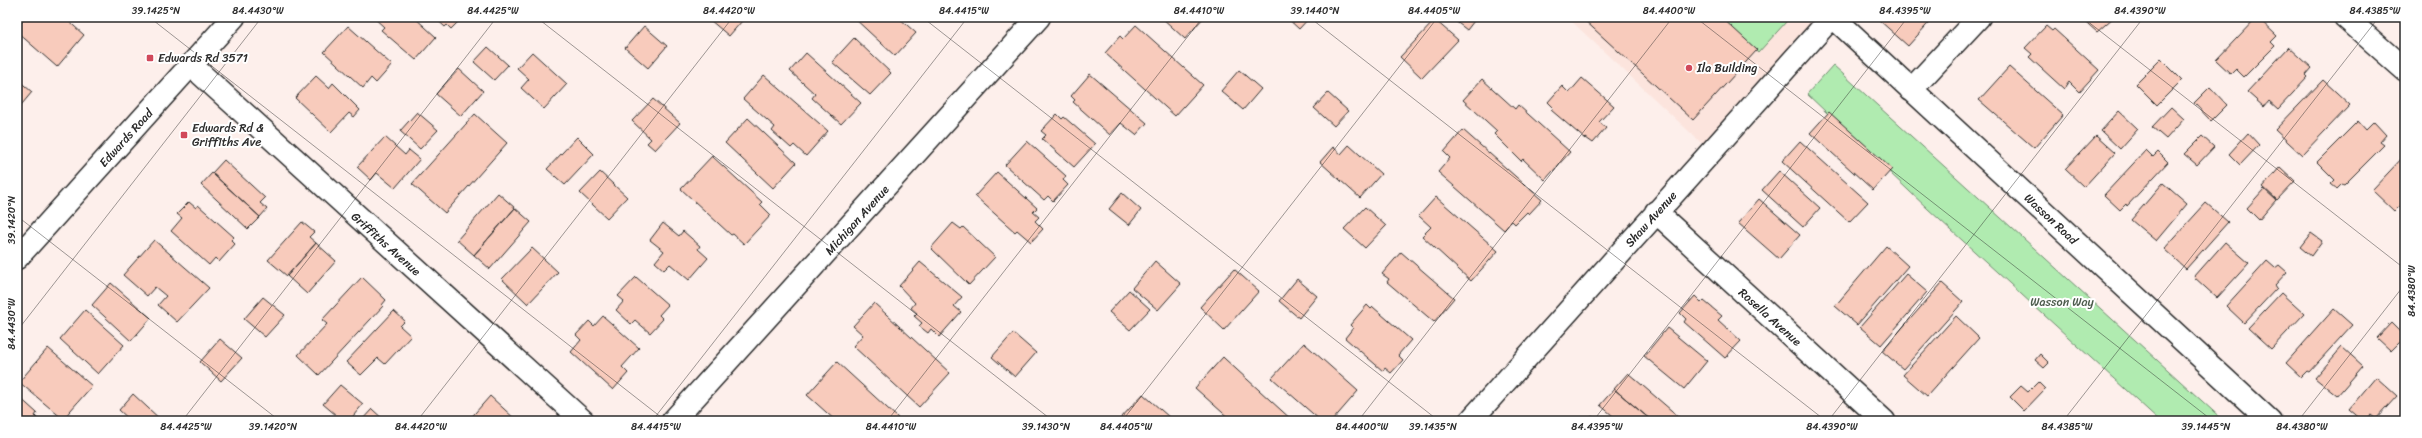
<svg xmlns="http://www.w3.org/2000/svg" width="2422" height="438" font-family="Sriracha,sans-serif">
<rect width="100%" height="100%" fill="#fdefeb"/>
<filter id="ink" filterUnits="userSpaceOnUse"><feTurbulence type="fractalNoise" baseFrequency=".025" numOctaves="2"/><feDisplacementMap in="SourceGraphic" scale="8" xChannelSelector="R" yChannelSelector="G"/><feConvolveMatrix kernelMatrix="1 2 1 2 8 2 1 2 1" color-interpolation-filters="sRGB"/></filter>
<g filter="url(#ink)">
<path fill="#fce4dd" d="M1567,17H1832L1711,152Z"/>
<path fill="#b0ebb0" stroke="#6e8b6e" d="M1719,17H1781L1786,22L1758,53Z
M1833,65L2224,421H2160L1928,209L1807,94Z"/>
<path fill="#f8cbbc" stroke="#2b2b2b" d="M17,17H64L84,35L57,67L17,32Z
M373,17H414L436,37L416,60L381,30L384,27Z
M434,17H463L451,29L447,25L445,27Z
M712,17H736L742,21L729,36L710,20Z
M853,17H898L916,33L895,56Z
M1161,17H1204L1185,39Z
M1286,17H1310L1299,29Z
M1450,17H1477L1467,30Z
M1581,17H1721L1757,50L1693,120Z
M1881,17H1934L1908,46L1879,20Z
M2080,17H2114L2097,32Z
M2257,17L2277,36L2271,42L2275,46L2244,77L2236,69L2231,74L2216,60Z
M2384,17H2394L2390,22Z
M1435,20L1458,40L1422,78L1400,57Z
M1136,25L1203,85L1175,116L1105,53L1120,36L1123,39Z
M348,26L392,65L376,83L371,78L363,88L324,52Z
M644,26L667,46L648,68L625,48Z
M2046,26L2052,31L2054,29L2099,70L2079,92L2069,82L2064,89L2029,57L2032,54L2025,48Z
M854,38L891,73L870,95L832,62Z
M488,47L508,65L494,80L474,62Z
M2289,47L2312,68L2306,75L2308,77L2278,109L2269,101L2264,107L2247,92Z
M532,52L567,84L544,109L521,88L529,79L517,68Z
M806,53L861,103L841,124L812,98L815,94L790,71Z
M2161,59L2182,80L2157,105L2136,84Z
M2009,67L2063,115L2034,148L1979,100Z
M459,69L483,91L461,116L436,94Z
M1239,70L1261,89L1243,110L1221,91Z
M1090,74L1147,123L1136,135L1121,123L1110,135L1073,102L1075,100L1071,96Z
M764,75L828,131L806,156L794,145L791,148L772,131L775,127L743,99Z
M316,76L329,88L333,83L360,110L354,117L349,113L331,132L295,98Z
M1582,78L1614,106L1599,122L1606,128L1593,143L1586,138L1585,139L1551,110L1554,108L1548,102L1562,86L1569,93Z
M17,79L32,92L17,110Z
M1482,79L1515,109L1518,105L1570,152L1545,180L1523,159L1521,161L1494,134L1497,131L1463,100Z
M2323,80L2350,105L2302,155L2275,130Z
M2210,87L2227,105L2211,121L2194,103Z
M1328,93L1348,111L1334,126L1314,108Z
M653,99L680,123L655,150L647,143L651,139L632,121Z
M2171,107L2184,119L2166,139L2152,127Z
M2119,111L2138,129L2120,149L2101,131Z
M417,112L438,130L420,149L400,131Z
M1829,112L1892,169L1873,190L1810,133Z
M475,114L507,143L445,213L412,184Z
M1057,114L1062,119L1064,117L1095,144L1074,167L1042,139L1046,135L1041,131Z
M748,118L796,163L773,188L725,143Z
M2358,121L2366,130L2374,122L2386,135L2380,142L2384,145L2344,185L2342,184L2337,189L2331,184L2335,180L2317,162Z
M1463,130L1542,200L1529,214L1527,212L1515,224L1512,221L1504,230L1438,172L1450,158L1444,152Z
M2248,133L2259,145L2240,165L2229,154Z
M2096,136L2115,153L2084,187L2065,169Z
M2202,136L2214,147L2197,165L2184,154Z
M385,137L405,155L409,150L420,159L395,188L377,173L371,180L357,167Z
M577,137L594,154L565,185L547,169Z
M1027,141L1066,176L1063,180L1068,185L1053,201L1048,196L1044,200L1005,165Z
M1800,141L1868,202L1849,222L1782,161Z
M1349,145L1381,174L1360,198L1320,162L1333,147L1341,154Z
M2146,150L2153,157L2158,152L2168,162L2127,206L2126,204L2120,210L2104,195Z
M2405,155V200L2394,211L2372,190Z
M712,156L762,202L760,204L771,215L744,244L733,234L731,235L681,189Z
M224,160L265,198L260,203L267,209L260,217L212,173Z
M2280,167L2295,181L2277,200L2263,187Z
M1779,171L1820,208L1803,227L1762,190Z
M600,172L627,197L607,218L580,193Z
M997,172L1037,208L1033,212L1039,217L1035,221L1043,229L1031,242L1017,230L1015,232L975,196Z
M212,173L260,217L248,229L201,185Z
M2163,183L2187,204L2156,241L2131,220Z
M2264,189L2276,200L2259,220L2247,208Z
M498,193L515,208L474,255L457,240Z
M1122,193L1141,210L1129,225L1109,209Z
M1436,197L1498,251L1471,281L1422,236L1431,227L1419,216Z
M1759,199L1800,235L1779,259L1738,223Z
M189,202L196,208L198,205L234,237L231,240L235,244L219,262L215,258L209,265L171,231L182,218L177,214Z
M2206,203L2228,222L2186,269L2164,249Z
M1365,207L1386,226L1365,248L1344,229Z
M515,208L531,222L490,269L474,255Z
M302,222L314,232L309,237L316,243L287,276L268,260Z
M663,223L679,236L683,231L700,246L698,249L708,258L689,280L670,264L664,270L655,262L664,251L650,240Z
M953,223L961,229L963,227L995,257L969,285L931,248Z
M2311,233L2322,241L2311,256L2300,247Z
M154,240L209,288L177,322L158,305L166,296L155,287L147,296L123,275Z
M2225,242L2249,263L2217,298L2194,277Z
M316,243L336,261L307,294L287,276Z
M1886,246L1908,266L1857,325L1835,306Z
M532,248L558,272L528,304L502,279Z
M1401,252L1454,298L1434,322L1387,282L1389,279L1382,274Z
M1155,261L1181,284L1158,310L1132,288Z
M2267,261L2275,268L2279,265L2287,272L2275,285L2277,288L2244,323L2226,306Z
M920,262L962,297L954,306L961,312L939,337L931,329L928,333L919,326L922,323L914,316L917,313L911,308L915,303L899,286Z
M1234,269L1259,291L1224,330L1200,307Z
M1906,274L1927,292L1881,345L1860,327Z
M362,277L386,300L382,305L383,306L319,375L298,355L327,324L322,320Z
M636,277L668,305L659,315L663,319L650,333L635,320L631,324L616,310L624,301L618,296Z
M1297,279L1317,296L1299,318L1279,301Z
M111,283L151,318L131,341L92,305Z
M1942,283L1963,302L1903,369L1882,351Z
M1129,290L1150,309L1130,330L1109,312Z
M2281,293L2304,314L2271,349L2248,328Z
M1695,296L1702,303L1704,301L1722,316L1718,320L1741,341L1725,358L1684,322L1686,319L1680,313Z
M263,297L285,315L265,337L244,319Z
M874,303L950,373L919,407L853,346L863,335L853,326Z
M1367,305L1371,309L1373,307L1411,340L1398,355L1403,360L1391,373L1385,368L1383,371L1345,338L1353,328L1350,325Z
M2334,309L2352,325L2309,372L2307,371L2301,377L2286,363Z
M85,310L124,345L98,374L60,339Z
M394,311L405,321L400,326L411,336L385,364L378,358L361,375L346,362Z
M603,316L639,348L622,367L628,373L613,390L571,352L581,340L576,335L589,321L594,326Z
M1956,316L1979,338L1927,396L1903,375Z
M2391,323L2405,337L2391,351L2377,338Z
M1667,328L1707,361L1684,389L1644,356Z
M1013,333L1036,353L1015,377L992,357Z
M220,339L242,358L221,381L200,362Z
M1304,343L1358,391L1332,421H1321L1272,378Z
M2342,347L2363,366L2337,396L2315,378Z
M48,348L92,386L63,419L19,382Z
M2040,354L2049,363L2044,368L2035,360Z
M1223,357L1225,359L1293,421H1232L1195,388Z
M837,362L898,418L895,421H836L807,395Z
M1628,373L1679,417L1675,421H1652L1614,389Z
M2376,377L2397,396L2376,419L2371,415L2363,421L2349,409Z
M2038,382L2045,389L2024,411L2010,397L2021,386L2028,392Z
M340,385L363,404L349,421H343L323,404Z
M1614,389L1652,421H1619L1600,405Z
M133,394L162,421H131L119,410Z
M1143,394L1169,417L1166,421H1122L1120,419Z
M17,395L37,413L35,416L40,421H17Z
M490,396L517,421H468Z
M372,409L385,421H361Z
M1592,416L1597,421H1587Z"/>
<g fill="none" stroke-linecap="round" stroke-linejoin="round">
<defs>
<path id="minor" d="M1833,17L2270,421
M2345,17L2405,70
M191,65L583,421
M1911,90L1979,17
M1656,212L1884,421
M673,421L1039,17
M1470,421L1832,17"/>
<path id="major" d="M17,258L234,17"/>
</defs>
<use href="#minor" stroke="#2b2b2b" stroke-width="25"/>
<use href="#major" stroke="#2b2b2b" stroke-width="25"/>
<use href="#minor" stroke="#fff" stroke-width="22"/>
<use href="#major" stroke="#fff" stroke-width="22"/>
</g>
</g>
<path fill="none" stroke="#2b2b2b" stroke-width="1" stroke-opacity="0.45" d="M149,17L666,421M536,17L1053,421M922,17L1439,421M1309,17L1826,421M1695,17L2213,421M2082,17L2405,269M17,30L27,17M17,216L280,421M17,331L262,17M182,421L497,17M417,421L733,17M652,421L968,17M887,421L1203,17M1122,421L1438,17M1358,421L1673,17M1593,421L1908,17M1828,421L2144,17M2063,421L2379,17M2298,421L2405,284"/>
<g fill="#d1495b" stroke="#fff" stroke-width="1.5">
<rect x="146" y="54" width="8" height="8" rx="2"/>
<circle cx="1689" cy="68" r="4"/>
<rect x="180" y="131" width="8" height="8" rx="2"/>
</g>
<g text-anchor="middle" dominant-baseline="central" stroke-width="4" stroke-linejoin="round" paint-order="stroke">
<g font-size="12" fill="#2b2b2b" stroke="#fff" text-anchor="start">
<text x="158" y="58">Edwards Rd 3571</text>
<text x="1697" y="68">Ila Building</text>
<text x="192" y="128">Edwards Rd &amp;<tspan x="192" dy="14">Griffiths Ave</tspan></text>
</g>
<g font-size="12" fill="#2b2b2b" stroke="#fff">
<text transform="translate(126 138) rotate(-48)">Edwards Road</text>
<text transform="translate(1651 219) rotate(-48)">Shaw Avenue</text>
<text transform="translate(2051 219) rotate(43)">Wasson Road</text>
<text transform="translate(857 220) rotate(-48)">Michigan Avenue</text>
<text transform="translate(386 244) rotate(42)">Griffiths Avenue</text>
<text transform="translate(1770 317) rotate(42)">Rosella Avenue</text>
</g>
<g font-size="12" fill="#4c5b4c" stroke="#fff">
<text x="2062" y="302">Wasson Way</text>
</g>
</g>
<rect width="2422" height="438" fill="none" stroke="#fff" stroke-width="44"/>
<rect x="22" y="22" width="2378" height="394" fill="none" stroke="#2b2b2b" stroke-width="1.5"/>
<g font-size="10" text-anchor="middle" fill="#2b2b2b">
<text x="156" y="14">39.1425°N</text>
<text x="258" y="14">84.4430°W</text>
<text x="493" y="14">84.4425°W</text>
<text x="729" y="14">84.4420°W</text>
<text x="964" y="14">84.4415°W</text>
<text x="1199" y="14">84.4410°W</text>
<text x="1315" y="14">39.1440°N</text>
<text x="1434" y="14">84.4405°W</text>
<text x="1669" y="14">84.4400°W</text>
<text x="1905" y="14">84.4395°W</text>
<text x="2140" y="14">84.4390°W</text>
<text x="2375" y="14">84.4385°W</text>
<text transform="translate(11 220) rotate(-90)" y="4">39.1420°N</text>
<text transform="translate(2411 291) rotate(-90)" y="4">84.4380°W</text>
<text transform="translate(11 324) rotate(-90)" y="4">84.4430°W</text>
<text x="186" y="430">84.4425°W</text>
<text x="273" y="430">39.1420°N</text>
<text x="421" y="430">84.4420°W</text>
<text x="656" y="430">84.4415°W</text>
<text x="891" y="430">84.4410°W</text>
<text x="1046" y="430">39.1430°N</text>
<text x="1126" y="430">84.4405°W</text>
<text x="1362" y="430">84.4400°W</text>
<text x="1433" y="430">39.1435°N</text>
<text x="1597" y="430">84.4395°W</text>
<text x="1832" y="430">84.4390°W</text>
<text x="2067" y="430">84.4385°W</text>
<text x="2206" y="430">39.1445°N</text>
<text x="2302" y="430">84.4380°W</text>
</g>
</svg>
